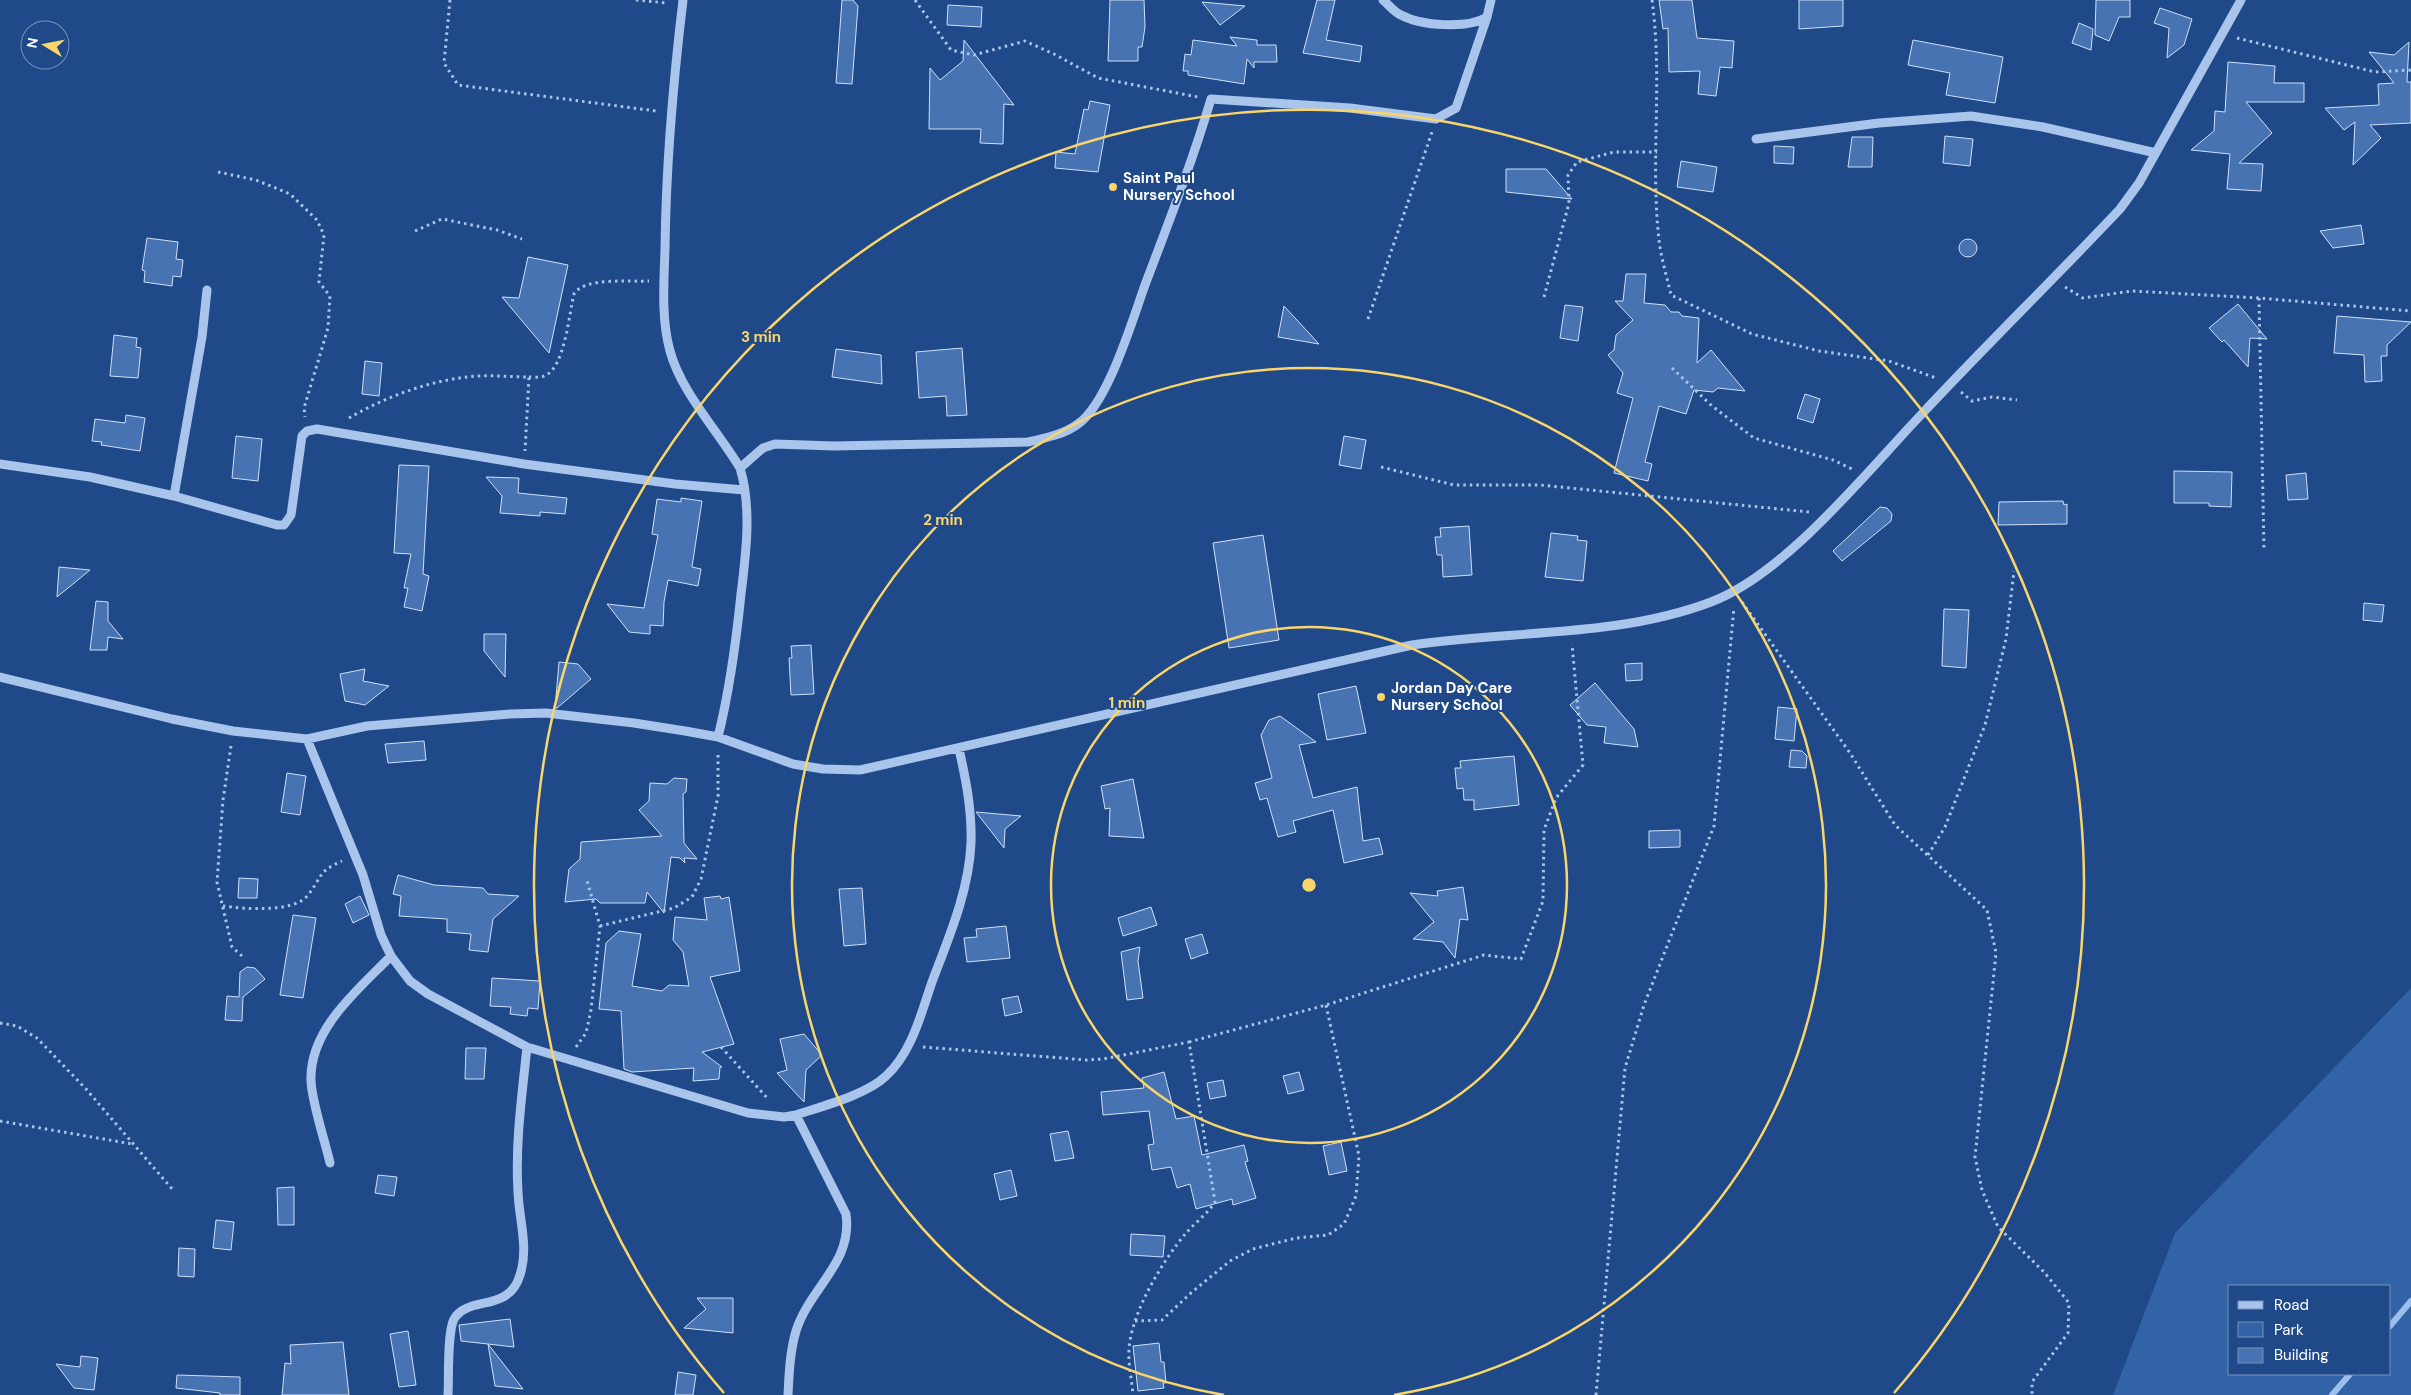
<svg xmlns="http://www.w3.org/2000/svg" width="2411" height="1395" font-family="'DM Sans',sans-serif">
<rect width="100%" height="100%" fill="#1f4989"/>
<path fill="#3263a7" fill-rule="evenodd" d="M2411,988V1395H2113L2175,1233ZM2230,1286H2390V1374H2230Z"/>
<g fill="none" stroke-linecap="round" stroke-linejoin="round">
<path stroke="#9dbfed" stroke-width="6" d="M2390,1326L2411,1301
M2332,1395L2350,1374"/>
</g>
<path fill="#4773b2" stroke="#cfe0f8" d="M842,0H853L858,6L852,84L836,83Z
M1110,0H1144L1145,27L1142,47H1138V61H1108Z
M1317,0H1335L1326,40L1362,46L1360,62L1303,53Z
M1659,0H1692L1697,38L1734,41L1732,68L1720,67L1716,96L1698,94L1700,71L1669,72L1668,28L1663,29Z
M1799,0H1843V26L1799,29Z
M2096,0H2130V17H2119L2109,41L2095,35Z
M1202,2L1245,6L1220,25Z
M948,5L982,7L981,27L947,25Z
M2160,8L2192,19L2184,45L2167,58L2169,28L2154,23Z
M2079,23L2093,29L2091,50L2072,43Z
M1230,37L1257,40V45H1276L1277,62H1254V68L1247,59L1244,84L1188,75V71H1183L1185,54L1191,55L1193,40L1237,46Z
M964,40L1014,105L1004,104L1003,144L980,143L981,129H929L930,68L940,80L963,61Z
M1913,40L2003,57L1995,103L1946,95L1950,73L1908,65Z
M2409,42L2407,82H2411V123L2370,125L2381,138L2353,165L2355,122L2344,130L2325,108L2379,105L2378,84L2394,83L2369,52L2394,55Z
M2228,62L2275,66L2274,83H2304V102H2246L2272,133L2239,163L2263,164L2261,191L2227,189L2230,154L2191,150L2214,131L2215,111L2225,112Z
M1090,101L1110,105L1098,172L1055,168L1056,152L1075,154L1084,109L1088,110Z
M1945,136L1973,139L1970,166L1943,163Z
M1852,137H1873L1872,167H1848Z
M1774,146L1794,147L1793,164L1774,163Z
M1681,161L1717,167L1713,192L1677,187Z
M1506,169H1546L1572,199L1506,192Z
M2361,225L2364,244L2333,248L2320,231Z
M147,238L178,242L176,259L183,260L181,277L173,276L172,286L144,282L145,271L142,270Z
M1959 248a9 9 0 1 1 18 0a9 9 0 1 1-18 0Z
M528,257L568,265L549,353L502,297L519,298Z
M1626,274H1646L1644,303L1665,305L1671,312H1679L1682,316L1699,318L1697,363L1711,350L1745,391L1718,388L1713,392L1694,390L1686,414L1659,406L1645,462L1652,464L1648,481L1614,473L1633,398L1617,393L1623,373L1608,355L1614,350L1616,335L1633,320L1615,301H1623Z
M2238,304L2267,339L2250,338L2248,367L2224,340L2222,342L2209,328Z
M1565,305L1583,307L1578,341L1560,338Z
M1284,306L1319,344L1278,337Z
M2337,316L2411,322L2387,345V356H2381L2382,381L2365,382L2364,355L2334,353Z
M114,335L137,338L136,347L141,348L138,378L110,376Z
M962,348L967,415L947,416L946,396L919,398L916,352Z
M836,349L881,355L882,384L832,377Z
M365,361L382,363L379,396L362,394Z
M1805,394L1820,399L1813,423L1797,418Z
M126,415L145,418L140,451L101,445L102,442L92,441L95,419L125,423Z
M236,436L262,439L258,481L232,478Z
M1344,436L1366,440L1361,469L1339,465Z
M399,465L429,466L423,574L429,576L422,611L404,607L408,588H404L411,554L394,553Z
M2174,471L2232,472L2231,507L2209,506V503H2174Z
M2306,473L2308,499L2288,500L2286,475Z
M486,477L519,478L518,493L567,498L565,514L540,512V516L500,513L502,496Z
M681,498L702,501L692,567L701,569L698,586L668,580L664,602L663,626L650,625V634L629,632L607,604L644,608L658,535L652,534L657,499L681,502Z
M2063,501L2064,505L2067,504V524L1998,525L1999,502Z
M1880,507L1887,508L1892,514L1891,521L1842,561L1833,551Z
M1469,526L1472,575L1443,577L1442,555H1437L1435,537H1441L1440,528Z
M1551,533L1578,536L1577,540L1587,541L1583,581L1545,577Z
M1263,535L1279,640L1229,648L1213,543Z
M59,567L90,570L57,597Z
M96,601L108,602V621L123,639L108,637L107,650H90Z
M2364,603L2384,605L2382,622L2363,620Z
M1944,609L1969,610L1966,668L1942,666Z
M484,634H506L505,677L484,651Z
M811,645L814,694L791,695L789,658H792L791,646Z
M559,662L578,664L591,679L557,708H555Z
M1642,663V680L1626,681L1625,664Z
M365,669L363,681L389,686L365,705L345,701L340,674Z
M1595,683L1634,729L1638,747L1604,743L1606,727L1587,725L1570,705Z
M1356,686L1366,733L1327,740L1318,694Z
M1778,707L1797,709L1794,741L1775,739Z
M1280,716L1316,742L1299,745L1313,798L1357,787L1363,841L1379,838L1383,854L1344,863L1333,810L1293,821L1296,832L1278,837L1267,798L1260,800L1255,783L1272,778L1261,735L1269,720Z
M424,741L426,760L388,763L385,744Z
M1791,750L1802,751L1807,756L1806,768L1789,767Z
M1514,756L1519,805L1474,810V800H1464L1463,788L1457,789L1455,768H1461L1460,761Z
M287,773L306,776L300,815L281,812Z
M674,778L687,779L686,792L683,794L684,843L697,859L684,858L685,863L680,858L671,857L664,913L647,892L645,903H600L596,899L565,902L569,869L580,859L581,842L662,836L639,810L649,801L650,783L667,784Z
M1133,779L1144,838L1109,836L1110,808L1105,809L1101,786Z
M976,812L1021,816L1005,829L1004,848Z
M1680,830V847L1649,848V831Z
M398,875L434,885L483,888L488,894L519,896L493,919L488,952L469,950L471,934L447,932V919L399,916L401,896L393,894Z
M239,878L258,879L257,898H238Z
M1463,887L1468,920L1460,919L1455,958L1443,942L1413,939L1434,922L1410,893L1438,896L1437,891Z
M862,888L866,944L844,946L839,889Z
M360,896L369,915L353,923L345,904Z
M720,896L721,899L729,897L740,971L710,977L734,1044L702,1052L722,1067H720L719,1079L693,1081L694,1068L632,1072L624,1069L621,1011L599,1009L606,943L619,931L641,934L632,986L662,991L669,985L689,986L683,952L673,940L675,917L707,920L704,898Z
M1151,907L1157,925L1123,936L1118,918Z
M293,915L316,918L303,998L280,995Z
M1006,926L1010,958L967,962L964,938L977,937L976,929Z
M1202,934L1208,953L1191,959L1185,939Z
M1140,947L1138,961L1143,998L1127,1000L1121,952Z
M247,967L255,968L265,979L243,997L242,1021L225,1020L227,996L239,997L240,972Z
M492,978L540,981L538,1009L528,1008L527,1016L510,1014L511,1007L490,1006Z
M1018,996L1022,1012L1005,1016L1002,999Z
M804,1034L822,1055L806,1070L804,1102L777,1073L787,1070L780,1039Z
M466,1048H486L484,1079H465Z
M1164,1072L1176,1119L1194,1116L1202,1155L1244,1145L1248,1161L1245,1162L1256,1198L1233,1205L1232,1199L1196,1209L1190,1184L1177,1188L1171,1167L1152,1170L1148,1145L1154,1144L1149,1111L1103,1115L1101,1092L1144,1088L1142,1078Z
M1299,1072L1304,1090L1288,1094L1283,1076Z
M1223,1080L1226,1096L1210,1099L1207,1083Z
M1068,1131L1074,1158L1055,1161L1050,1134Z
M1341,1142L1347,1171L1329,1175L1323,1146Z
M1011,1170L1017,1196L1000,1200L994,1174Z
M378,1175L397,1177L394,1196L375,1193Z
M294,1187V1225H278L277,1188Z
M216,1220L234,1222L231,1250L213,1248Z
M1131,1234L1165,1236L1163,1257L1130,1255Z
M179,1248L195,1249L194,1277L178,1276Z
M697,1298H733V1333L684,1328L706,1309Z
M510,1319L514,1347L488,1344L523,1389L495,1386L488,1344L461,1341L459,1325Z
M408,1331L416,1385L399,1387L390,1334Z
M343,1342L349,1395H282L285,1363L291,1364L290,1345Z
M1159,1343L1161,1362H1164L1166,1383H1163L1164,1388L1138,1391L1133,1346Z
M81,1356L98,1358L94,1390L74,1388L56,1364L80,1367Z
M678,1372L696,1375L693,1395H675Z
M177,1375L240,1377V1395H220V1393L176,1388Z"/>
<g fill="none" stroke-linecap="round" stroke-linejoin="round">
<path stroke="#aac5eb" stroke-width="3" stroke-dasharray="2.5 4" stroke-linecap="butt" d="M450,0L444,63L458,85L656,111
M636,0L667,3
M915,0L951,50L974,55L1025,41L1054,54L1098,78L1198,97
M1652,0C1663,80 1650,160 1659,240C1661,258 1667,277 1671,295L1752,334L1819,351L1889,361L1936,378
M2237,38L2375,72L2411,70
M218,172L256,180L290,194L317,220L324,235L319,282L330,296L328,328L304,408L305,417
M415,231L442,219L497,230L522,239
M2065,287L2083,298L2132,291L2259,298L2411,311
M1544,297L1569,203L1568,175L1577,162L1614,152H1657
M2259,298L2264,551
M1368,319L1432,132
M1672,368L1712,406L1754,438L1833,460L1852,469
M529,377C533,377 540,378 544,376C565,369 569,313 574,294C584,277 629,282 649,281
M1961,392L1972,401L1992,397L2017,400
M349,418C387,396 433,379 478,376C495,375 512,377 529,377L525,451
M1381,467L1454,485H1540L1809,512
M1742,602L1850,753L1895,825L1987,910L1996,953L1975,1157L1982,1190L1998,1227L2044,1272L2069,1303L2068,1333L2032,1382V1395
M231,746L223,800L217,882L232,947L242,956
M1928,855L1945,827L1985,725L2006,639L2014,571
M223,906C243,909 295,913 308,895C323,876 317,872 342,861
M600,926L674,908L692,897L701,879L718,796V753
M0,1023L17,1026L37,1038L86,1089L173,1190
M1189,1042L1326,1005L1484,955L1521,959L1543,901L1544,830L1556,798L1583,765L1572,644
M576,1047L586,1033L591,1010L600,926L587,881
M721,1047L769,1100
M923,1047L1086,1060L1103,1059L1189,1042L1215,1202C1207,1214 1195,1223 1186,1233C1162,1262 1132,1311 1129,1349C1128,1365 1132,1380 1133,1395
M0,1121L132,1144
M1135,1321L1162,1320L1192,1292L1230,1261L1253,1249L1296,1238L1328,1235L1344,1224L1356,1196L1359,1156L1326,1005
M1596,1395L1625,1068L1644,1005L1714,826L1734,607"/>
<path stroke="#aac5eb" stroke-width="9" d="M683,0C673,83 666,166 665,249C664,282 661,319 670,351C681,392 718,431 740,468C752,507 746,554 741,594C736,643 730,689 718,737
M1383,0C1389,5 1394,12 1401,15C1421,26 1468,29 1487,17L1491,0
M1756,139L1879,123L1971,116L2043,127L2156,153
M0,464L90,477L174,496L277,525H284L291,515L302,436L307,431L317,429L524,464L675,484L744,490
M740,468L763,448L775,444L834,446L1028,442C1045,438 1063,435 1078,424C1108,403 1132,321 1145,285C1168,224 1192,163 1211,99L1350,108L1436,119L1456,108L1487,17
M174,496L202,337L207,290
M0,677L172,719L233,731L307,739L367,726L510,714L546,713L634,723L685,731L718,737L793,764L823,769L860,770L1412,645C1510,630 1616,638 1711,602C1785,574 1864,475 1919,417C1985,346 2054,279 2120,209L2139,183L2241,0
M307,739L363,875L381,935L391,956L410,981L428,994L527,1047L748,1113L784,1117L796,1115
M330,1163C325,1141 312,1103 311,1081C309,1029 358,990 391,956
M448,1395C449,1377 447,1333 454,1319C468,1295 509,1313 520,1275C529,1247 519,1220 518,1192C515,1144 522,1095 527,1047
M788,1395C789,1374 790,1351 796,1331C810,1287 853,1263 846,1214L796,1115C823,1106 866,1095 886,1076C912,1052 921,1014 932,982C949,937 969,891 971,843C972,810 966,780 959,749"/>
</g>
<g fill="none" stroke="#fad569" stroke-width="2.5">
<circle cx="1309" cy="885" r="258"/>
<path d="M1224 1395A517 517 0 1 1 1394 1395"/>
<path d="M724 1393A775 775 0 1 1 1894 1393"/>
</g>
<g fill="#fad569" stroke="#1f4989" stroke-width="2">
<circle cx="1113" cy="187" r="5"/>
<circle cx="1381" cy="697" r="5"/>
</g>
<g text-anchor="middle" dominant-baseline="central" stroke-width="4" stroke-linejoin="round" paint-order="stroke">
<g font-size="15" font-weight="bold" fill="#fff" stroke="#1f4989" text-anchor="start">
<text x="1123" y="178">Saint Paul<tspan x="1123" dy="17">Nursery School</tspan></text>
<text x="1391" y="688">Jordan Day Care<tspan x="1391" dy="17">Nursery School</tspan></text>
</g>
</g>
<circle cx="1309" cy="885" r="8" fill="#fad569" stroke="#1f4989" stroke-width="2.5"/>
<g font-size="15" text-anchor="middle" font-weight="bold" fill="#fad569" stroke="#1f4989" stroke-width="4" stroke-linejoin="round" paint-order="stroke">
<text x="761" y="342">3 min</text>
<text x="943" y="525">2 min</text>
<text x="1127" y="708">1 min</text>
</g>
<rect x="2228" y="1285" width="162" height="90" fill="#1f4989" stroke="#7992b8"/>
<rect x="2238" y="1301" width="25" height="8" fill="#aac5eb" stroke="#7992b8"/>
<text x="2274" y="1310" font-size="15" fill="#ffffff">Road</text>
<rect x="2238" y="1322" width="25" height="15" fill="#3263a7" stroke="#7992b8"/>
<text x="2274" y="1335" font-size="15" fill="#ffffff">Park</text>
<rect x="2238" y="1348" width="25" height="15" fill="#4773b2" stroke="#7992b8"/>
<text x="2274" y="1360" font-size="15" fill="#ffffff">Building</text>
<g transform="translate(45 45) rotate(280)"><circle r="24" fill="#1f4989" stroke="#7992b8"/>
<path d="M0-4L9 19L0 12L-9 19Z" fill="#fad569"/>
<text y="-8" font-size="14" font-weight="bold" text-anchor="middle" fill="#ffffff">N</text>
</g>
</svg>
